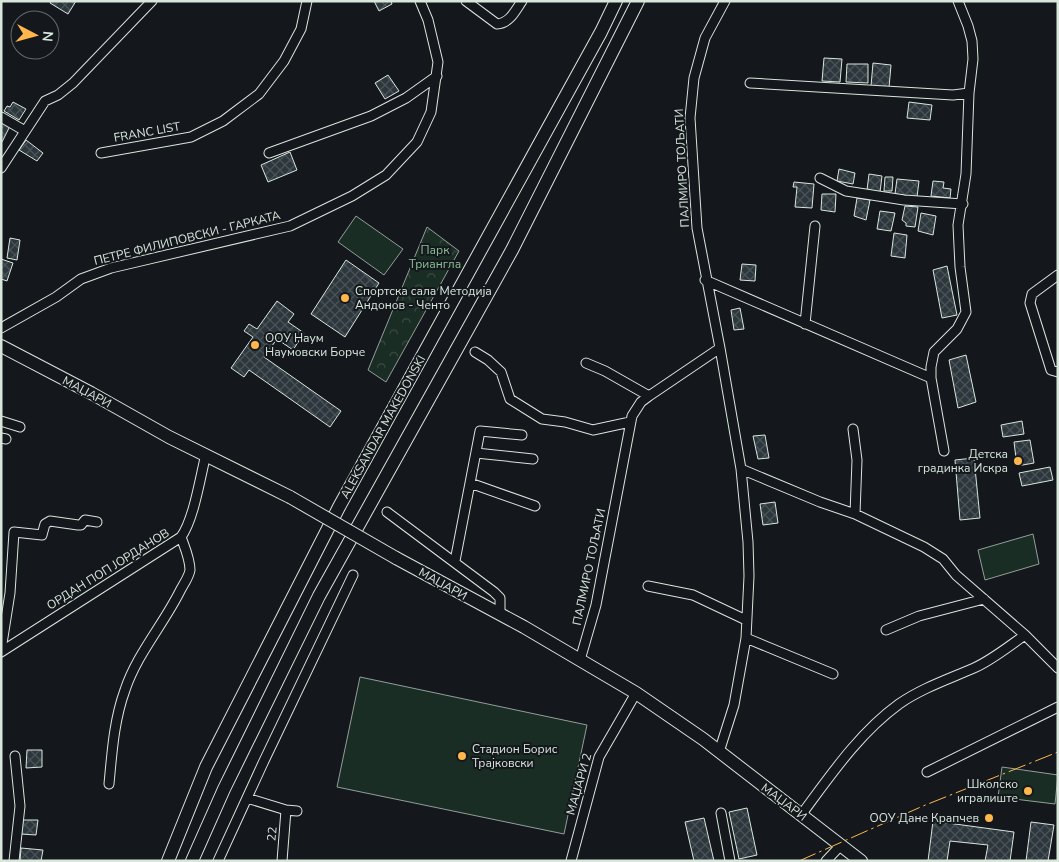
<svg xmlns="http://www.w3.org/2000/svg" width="1059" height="862" font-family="'Nunito Sans',sans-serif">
<defs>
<pattern id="park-crowns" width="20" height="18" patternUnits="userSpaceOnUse" patternTransform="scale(1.25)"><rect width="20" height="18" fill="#1a2d24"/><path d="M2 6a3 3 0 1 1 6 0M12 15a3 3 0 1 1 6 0" fill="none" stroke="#3b4b43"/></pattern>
<pattern id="building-cross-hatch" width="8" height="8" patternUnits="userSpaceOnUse" patternTransform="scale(1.25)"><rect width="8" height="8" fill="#2c363c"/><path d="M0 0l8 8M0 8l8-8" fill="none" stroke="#4a5358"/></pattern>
</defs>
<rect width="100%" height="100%" fill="#14181c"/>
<path fill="url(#park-crowns)" stroke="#939e99" d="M427,227L459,251L386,382L368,370Z"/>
<path fill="#1a2d24" stroke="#939e99" d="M356,216L403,249L384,275L338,242Z
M1033,534L1039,564L985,580L978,550Z
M360,677L587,725L564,834L337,787Z
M1002,767L1058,775L1055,804L998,797Z"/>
<path fill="url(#building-cross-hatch)" stroke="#d8e6dc" d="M51,1H76L68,14L50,3Z
M374,1H391L392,4L379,11Z
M824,58L842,59L840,82L822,81Z
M873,63L891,65L889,88L871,86Z
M847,64H868V83L846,82Z
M388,75L399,91L385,99L375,83Z
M13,102L26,109L19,120L4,111L7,106L10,107Z
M909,102L932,105L930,120L907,118Z
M1,122L10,126L2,142H1Z
M26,140L43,153L37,161L19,150Z
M290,152L297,170L268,182L261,165Z
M839,169L855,173L853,184L837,181Z
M869,174L882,176L880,192L867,190Z
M885,177H893L892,191H884Z
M897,179L919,181L917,197L895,194Z
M933,181L944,182L943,188L951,189L950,198L931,196Z
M794,182L814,184L812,208L795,207L797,187H793Z
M822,194H836L835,212L821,210Z
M857,198L870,200L866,220L854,216Z
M905,206L918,207L915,227L906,226V223L902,220Z
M880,211L895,213L891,231L877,229Z
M921,213L936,216L933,235L918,231Z
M894,233L907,235L905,258L891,256Z
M10,238L20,240L17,260L7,258Z
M1,259L13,263L7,281L1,279Z
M346,260L379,283L345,337L311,314Z
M742,264L756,265L755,281L740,280Z
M947,266L957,315L942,318L933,270Z
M277,301L294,314L288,322L304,333L293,350L277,339L264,357L341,411L330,427L249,370L244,377L231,368L253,337L244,331L249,324L257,329Z
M740,308L744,329L734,330L731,310Z
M966,355L976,402L958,408L949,360Z
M1022,421L1024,434L1003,437L1001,425Z
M765,435L769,458L758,459L753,436Z
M1030,440L1034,463L1017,466L1014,442Z
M974,458L980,518L960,520L955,460Z
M1050,467L1053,480L1022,486L1019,473Z
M775,502L778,523L763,525L760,504Z
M27,750H42V767L26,768Z
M747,808L757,855L739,859L729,812Z
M704,818L714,861H694L685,822Z
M23,820H38L36,835L21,834Z
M933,821L1014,832L1010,861H985L988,845L950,841L947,861H928Z
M1031,822L1054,825L1048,861H1026Z
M21,848L43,850L41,861H20Z"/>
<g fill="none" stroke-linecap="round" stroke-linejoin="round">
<defs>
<path id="street" d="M466,1L497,24C510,23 515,11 522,1
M750,83L953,95L969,93
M1,117L25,131
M101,153L191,137L223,121L259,94L284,61L301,29L307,1
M269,153L371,116L406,98L437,76
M1,168L45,101L58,95L73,83L152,1
M820,178L846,191L904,200L963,204
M1058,275L1032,294L1030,303L1051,370L1058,372
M705,280L931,378V367L934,352L957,329L966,312L960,267L958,225L966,174L969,93L973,59L972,41L968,26L958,1
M805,324L815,226
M1,328L56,297L81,279L111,268L290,226L352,196L386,175L417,142L431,112L438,62L428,20L420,1
M475,352L488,360L501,372L510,399L542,419L565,422L593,430L630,422
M586,363L605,371L649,396
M931,378L944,451
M1,421L20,427
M853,429L857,460L855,514
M1,438L6,439
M476,453L533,459
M741,469L820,502L855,514L924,547L943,559L956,575L1025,635L1058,668
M470,483L535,506
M387,512L494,592L500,598V615
M455,561L480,431L522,435
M648,586L693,595L746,620
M886,630L919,616L984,599
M746,638L833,674
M1,650L10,593L14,532L42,535L45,524L50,521L78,525H81L85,520L97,522
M1,652L181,537C194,519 200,478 206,454
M580,660L596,605L632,416L641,402L649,396L720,348
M719,752L734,705L746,638L749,576L748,542L741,469L720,348L697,228L690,118L694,78L705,38L725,1
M927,772L1058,707
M109,784C112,752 114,720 125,690C137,654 163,625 180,591C183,585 189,577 190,570C190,559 185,548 181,537
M247,798L286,810
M721,813L730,861
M801,815C830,776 859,733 899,704C922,688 949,679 974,668C992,660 1009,646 1025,635
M14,861L20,806L15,756
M218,861L263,763L353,575
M282,861L286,810L297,811
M571,861L599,757L636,693
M826,861L841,845"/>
<path id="secondary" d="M1,346L91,393L169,437L290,497
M396,558L524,627L636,693L703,739L861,861
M168,861L206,767L339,507L601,32L616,1
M192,861L224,789L319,596L512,250L638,1"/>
</defs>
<use href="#street" stroke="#d8e6dc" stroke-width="11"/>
<use href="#secondary" stroke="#d8e6dc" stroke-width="14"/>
<use href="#street" stroke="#14181c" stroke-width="9"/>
<use href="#secondary" stroke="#14181c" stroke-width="12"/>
<defs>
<path id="secondary-bridge" d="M290,497L396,558"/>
</defs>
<use href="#secondary-bridge" stroke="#d8e6dc" stroke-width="14" stroke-linecap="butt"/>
<use href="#secondary-bridge" stroke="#14181c" stroke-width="12"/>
<path stroke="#ffb74d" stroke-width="1" stroke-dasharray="18 4 2.5 4" stroke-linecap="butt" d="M799,861L923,806L1058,752"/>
</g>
<g fill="#ffb74d" stroke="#14181c" stroke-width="2">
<circle cx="345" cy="298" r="5"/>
<circle cx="255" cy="345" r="5"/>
<circle cx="1018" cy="461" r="5"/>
<circle cx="462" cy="756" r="5"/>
<circle cx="1028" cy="791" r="5"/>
<circle cx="989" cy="818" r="5"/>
</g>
<g text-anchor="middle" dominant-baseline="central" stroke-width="4" stroke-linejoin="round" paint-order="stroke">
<g font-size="12" fill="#d8e6dc" stroke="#14181c">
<text transform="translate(147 132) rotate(-10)">FRANC LIST</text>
<text transform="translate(682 168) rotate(-93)">ПАЛМИРО ТОЉАТИ</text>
<text transform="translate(187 238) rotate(-14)">ПЕТРЕ ФИЛИПОВСКИ - ГАРКАТА</text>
<text transform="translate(87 392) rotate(28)">МАЏАРИ</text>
<text transform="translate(383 427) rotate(-61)">ALEKSANDAR MAKEDONSKI</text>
<text transform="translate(589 567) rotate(-78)">ПАЛМИРО ТОЉАТИ</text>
<text transform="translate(108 569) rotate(-32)">ОРДАН ПОП ЈОРДАНОВ</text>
<text transform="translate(443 584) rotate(29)">МАЏАРИ</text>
<text transform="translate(579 784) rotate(-74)">МАЏАРИ 2</text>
<text transform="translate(784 802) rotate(37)">МАЏАРИ</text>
<text transform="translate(272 834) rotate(-85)">22</text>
</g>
<g font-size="12" fill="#8ac095" stroke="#14181c">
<text x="435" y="250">Парк<tspan x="435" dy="14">Триангла</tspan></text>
</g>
<g font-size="12" fill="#d8e6dc" stroke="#14181c" text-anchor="start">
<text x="355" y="291">Спортска сала Методија<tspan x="355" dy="14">Андонов - Ченто</tspan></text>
<text x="265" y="338">ООУ Наум<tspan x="265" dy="14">Наумовски Борче</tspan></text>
<text x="1008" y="454" text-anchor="end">Детска<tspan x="1008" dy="14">градинка Искра</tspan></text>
<text x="472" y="749">Стадион Борис<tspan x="472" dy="14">Трајковски</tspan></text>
<text x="1018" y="784" text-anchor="end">Школско<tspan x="1018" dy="14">игралиште</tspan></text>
<text x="979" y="818" text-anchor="end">ООУ Дане Крапчев</text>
</g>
</g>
<rect width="1059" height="862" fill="none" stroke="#d8e6dc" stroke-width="5"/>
<g transform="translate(35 35) rotate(96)"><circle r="24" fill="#14181c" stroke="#626a69"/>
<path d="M0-4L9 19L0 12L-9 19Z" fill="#ffb74d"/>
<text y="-8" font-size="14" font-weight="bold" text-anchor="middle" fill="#d8e6dc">N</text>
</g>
</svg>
